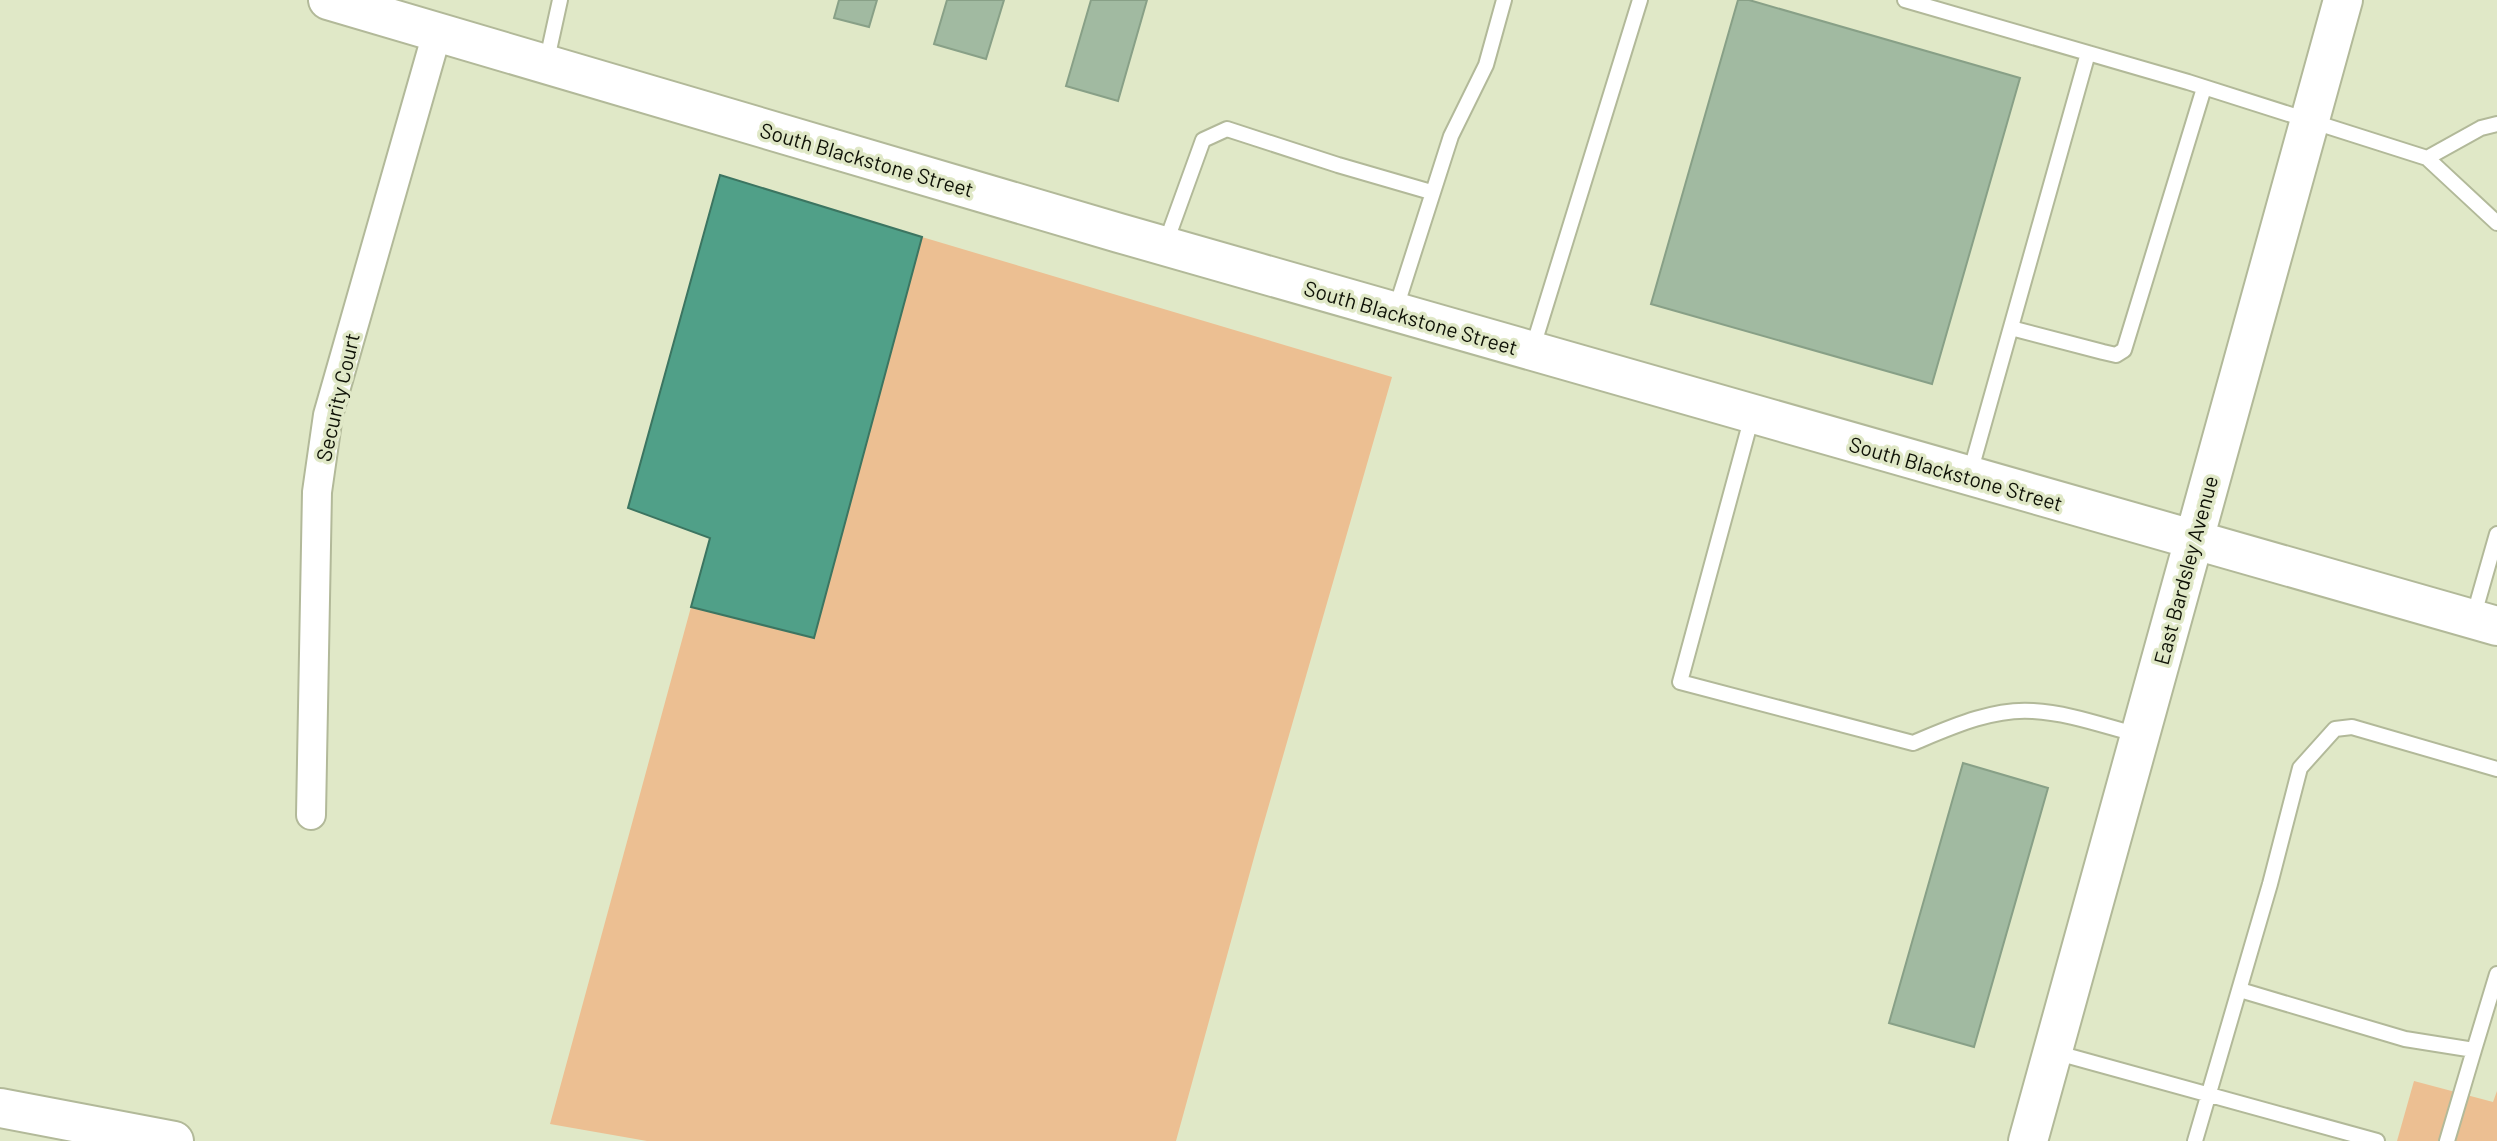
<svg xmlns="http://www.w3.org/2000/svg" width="2497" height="1141" font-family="Barlow,sans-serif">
<rect width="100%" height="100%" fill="#e0e8c7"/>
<path fill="#ecbf92" d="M922,237L1392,377L1258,843L1176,1141H647L550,1124L691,607L814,638Z
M2414,1081L2493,1102L2497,1091V1141H2397Z"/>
<path fill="#50a088" stroke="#3c7561" stroke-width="2" d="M720,175L922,237L814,638L691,607L710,538L628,508Z"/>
<path fill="#a1baa1" stroke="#88a087" stroke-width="2" d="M839,0H877L869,27L834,18Z
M947,0H1004L986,59L934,44Z
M1091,0H1147L1118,101L1066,86Z
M1738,0H1749L2020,78L1932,384L1651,304Z
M1963,763L2048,788L1974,1047L1889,1023Z"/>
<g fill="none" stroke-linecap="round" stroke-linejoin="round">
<defs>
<path id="lane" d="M1905,0L2188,82L2427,158L2497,223
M546,64L560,0
M2427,158L2481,128L2497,124
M1165,245L1203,140L1227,129L1338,165L1431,192
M1395,311L1451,136L1486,65L1504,0
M2011,328L2103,352L2116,355L2124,350L2204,88
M1532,350L1640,0
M1752,416L1680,682L1913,743C1949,728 1992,708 2033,711C2069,713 2104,726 2139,735
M1970,473L2088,53
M2473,618L2497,534
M2240,990L2405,1039L2474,1050L2497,974
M2054,1052L2377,1141
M2195,1141L2270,884L2300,768L2335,729L2352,727L2497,769
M2447,1141L2474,1050"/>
<path id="street" d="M311,815L317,492L328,415L437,33"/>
<path id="secondary" d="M328,0L1119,233L2497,626
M2028,1141L2343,0"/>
<path id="highway" d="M0,1108L174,1141"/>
</defs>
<use href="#lane" stroke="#b2b999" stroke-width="18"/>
<use href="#street" stroke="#b2b999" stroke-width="32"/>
<use href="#secondary" stroke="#b2b999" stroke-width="42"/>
<use href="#highway" stroke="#b2b999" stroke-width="42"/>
<use href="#lane" stroke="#fff" stroke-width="14"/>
<use href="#street" stroke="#fff" stroke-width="28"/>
<use href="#secondary" stroke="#fff" stroke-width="38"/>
<use href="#highway" stroke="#fff" stroke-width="38"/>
</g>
<g text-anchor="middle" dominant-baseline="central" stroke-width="7" stroke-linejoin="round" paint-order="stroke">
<g font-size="21" fill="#0e1106" stroke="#e0e8c7">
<text transform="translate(867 159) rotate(16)">South Blackstone Street</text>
<text transform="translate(1411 317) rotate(16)">South Blackstone Street</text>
<text transform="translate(337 397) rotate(-77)">Security Court</text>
<text transform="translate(1956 473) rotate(16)">South Blackstone Street</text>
<text transform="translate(2185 570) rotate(-75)">East Bardsley Avenue</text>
</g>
</g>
</svg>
